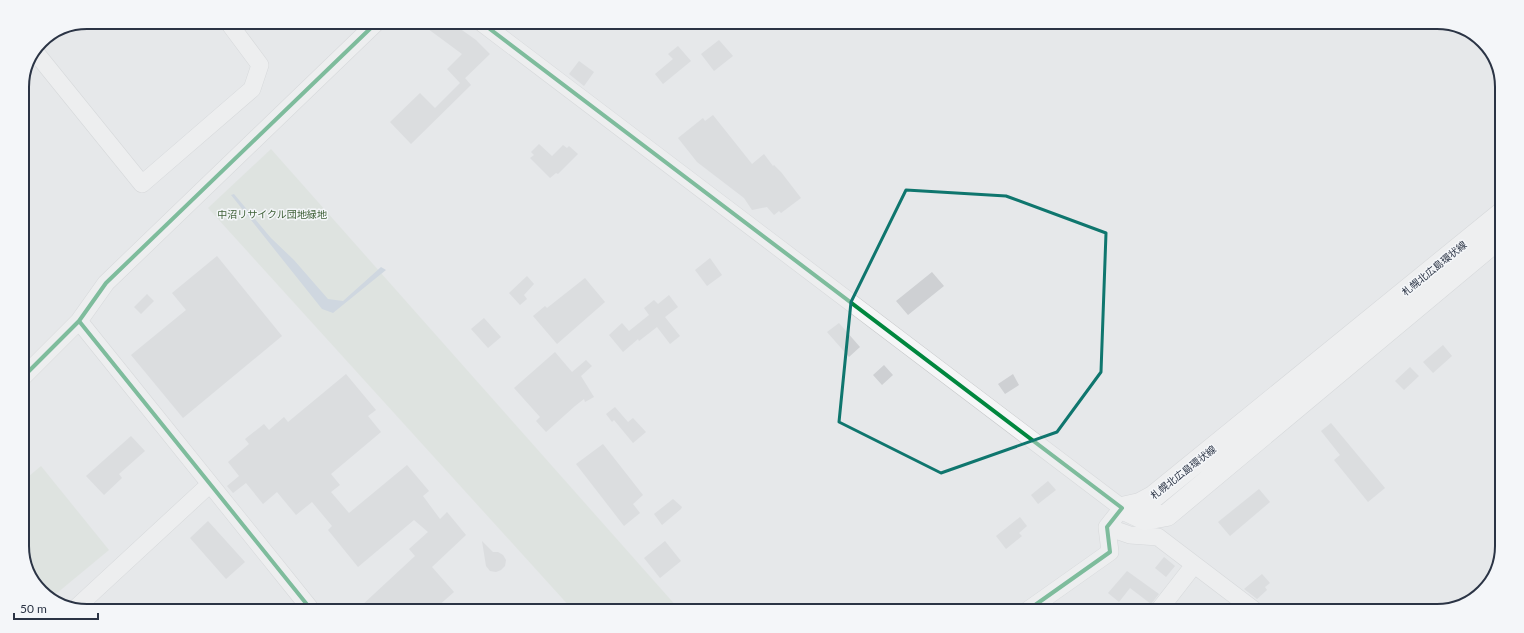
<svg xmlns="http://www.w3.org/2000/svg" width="1524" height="633" font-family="Lato,'Noto Sans JP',sans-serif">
<rect width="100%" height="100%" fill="#e6e8ea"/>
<path fill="#d6ded6" d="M271,149L678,608H571L208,208Z
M41,466L109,550L51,598L35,586L22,551V482Z"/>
<path fill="#b4c4d5" d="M234,194L271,238L294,260L328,299L343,301L381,267L386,270L333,313L322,309L231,195Z"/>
<path fill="#ced0d3" d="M420,23H452L476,40L490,54L460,83L447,69L462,54Z
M719,40L733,56L714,71L701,54Z
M678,46L691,61L663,84L655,74L673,59L668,54Z
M579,61L594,72L584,86L569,74Z
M465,78L471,85L411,144L390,122L420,93L435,108Z
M713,115L752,164L764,154L773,166L774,165L781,172L801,198L781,213L779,211L774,215L767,207L752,210L744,198L697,162L678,138L703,118L705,121Z
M539,144L552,156L563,145L567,148L569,146L578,154L558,174L556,173L550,178L530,158L534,155L531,152Z
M217,256L282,336L183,418L131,355L186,310L172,293Z
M710,258L722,275L707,286L695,270Z
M932,272L944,286L908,315L896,301Z
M527,276L534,284L524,295L527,299L520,305L509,293Z
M585,278L605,302L557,344L533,316L545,306L547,308Z
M147,294L154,301L141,314L134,307Z
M669,295L678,307L665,317L680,336L670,344L657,327L639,341L638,339L623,352L609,335L622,323L629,331L649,315L644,308L654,300L658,304Z
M484,318L501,337L488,348L471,329Z
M839,323L860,347L849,357L827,332Z
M1443,345L1452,356L1433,373L1423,362Z
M555,352L572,372L586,360L592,366L581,376L594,397L585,402L584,399L575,406L546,432L536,421L540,417L514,388Z
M884,365L893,375L882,385L873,375Z
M1410,367L1419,376L1404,390L1395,381Z
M346,374L376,410L368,416L381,432L331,474L340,485L331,492L349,513L407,465L429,491L423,496L440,519L447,512L466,535L432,567L454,592L437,607H360L415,556L409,549L428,532L414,520L358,567L328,530L332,526L312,502L296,515L277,492L263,504L246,483L233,493L227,486L239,476L228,462L249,444L245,439L264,424L269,430L284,417L288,422Z
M1013,374L1019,385L1005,394L998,384Z
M615,407L628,422L633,418L646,432L633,443L614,420L612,422L606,414Z
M1331,423L1385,488L1368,502L1334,460L1340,455L1321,431Z
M131,436L145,451L119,474L122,478L104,495L86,476Z
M603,444L643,495L633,504L640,513L624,526L576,464Z
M1048,481L1056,490L1038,504L1031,495Z
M1259,489L1270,502L1230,536L1218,522Z
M673,499L682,507L681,509L662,525L654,514Z
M1020,517L1027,526L1019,533L1022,536L1006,549L996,536Z
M208,521L245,562L226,579L190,538Z
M482,541L493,552H498L503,555L506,560L505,566L501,570L496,572L490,571L486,566Z
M665,541L681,561L660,578L644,558Z
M1164,557L1175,566L1166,577L1155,568Z
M1127,571L1159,594L1151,604L1130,588L1119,602L1108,593Z
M1262,574L1270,583L1265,587L1267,590L1257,599L1244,589Z"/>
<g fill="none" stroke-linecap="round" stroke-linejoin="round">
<defs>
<path id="minor" d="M482,23L1122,508L1107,527L1110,552L1028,610
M36,53L142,184L252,89L260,65L228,22
M79,321L309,607
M22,378L79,321L106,283L376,23
M1107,527L1130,535L1158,537L1254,610
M78,606L210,484
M1159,610L1194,565"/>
<path id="major" d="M1122,508L1140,504L1153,497L1501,214
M1122,508L1145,519L1167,515L1500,237"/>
</defs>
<use href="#minor" stroke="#c4c6c8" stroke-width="18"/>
<use href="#major" stroke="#c2c5c8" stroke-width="23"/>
<use href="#minor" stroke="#f5f6f7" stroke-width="17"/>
<use href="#major" stroke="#f8f8f8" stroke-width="22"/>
<defs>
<path id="cycleway" d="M482,23L1122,508L1107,527L1110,552L1028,610
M79,321L309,607
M22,378L79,321L106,283L376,23"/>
</defs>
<use href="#cycleway" stroke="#f4f6f9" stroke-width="6"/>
<use href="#cycleway" stroke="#00873e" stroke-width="4"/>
</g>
<path d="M0 0H1524V633H0ZM906,190L1006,196L1106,233L1101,372L1057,432L941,473L839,422L851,302Z" fill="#e6e8ea" fill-opacity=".55" fill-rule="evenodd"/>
<path fill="none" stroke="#0f766e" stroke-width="3" stroke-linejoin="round" d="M906,190L1006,196L1106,233L1101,372L1057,432L941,473L839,422L851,302Z"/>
<g text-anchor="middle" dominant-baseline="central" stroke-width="3" stroke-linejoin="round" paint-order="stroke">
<g font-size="10" fill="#3f6138" stroke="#f4f6f9">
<text x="272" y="214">中沼リサイクル団地緑地</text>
</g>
<g font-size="10" fill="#2b3445" stroke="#f4f6f9">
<text transform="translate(1434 268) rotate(-39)">札幌北広島環状線</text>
<text transform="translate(1183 472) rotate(-38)">札幌北広島環状線</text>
</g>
</g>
<path d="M0 0H1524V633H0ZM87 29H1437A58 58 0 0 1 1495 87V546A58 58 0 0 1 1437 604H87A58 58 0 0 1 29 546V87A58 58 0 0 1 87 29Z" fill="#f4f6f9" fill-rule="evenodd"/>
<path fill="none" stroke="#2b3445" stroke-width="2" d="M87 29H1437A58 58 0 0 1 1495 87V546A58 58 0 0 1 1437 604H87A58 58 0 0 1 29 546V87A58 58 0 0 1 87 29Z"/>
<path d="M14 613v6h84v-6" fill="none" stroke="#2b3445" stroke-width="2"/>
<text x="20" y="613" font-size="12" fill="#2b3445" stroke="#f4f6f9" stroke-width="3" paint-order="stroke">50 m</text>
</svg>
